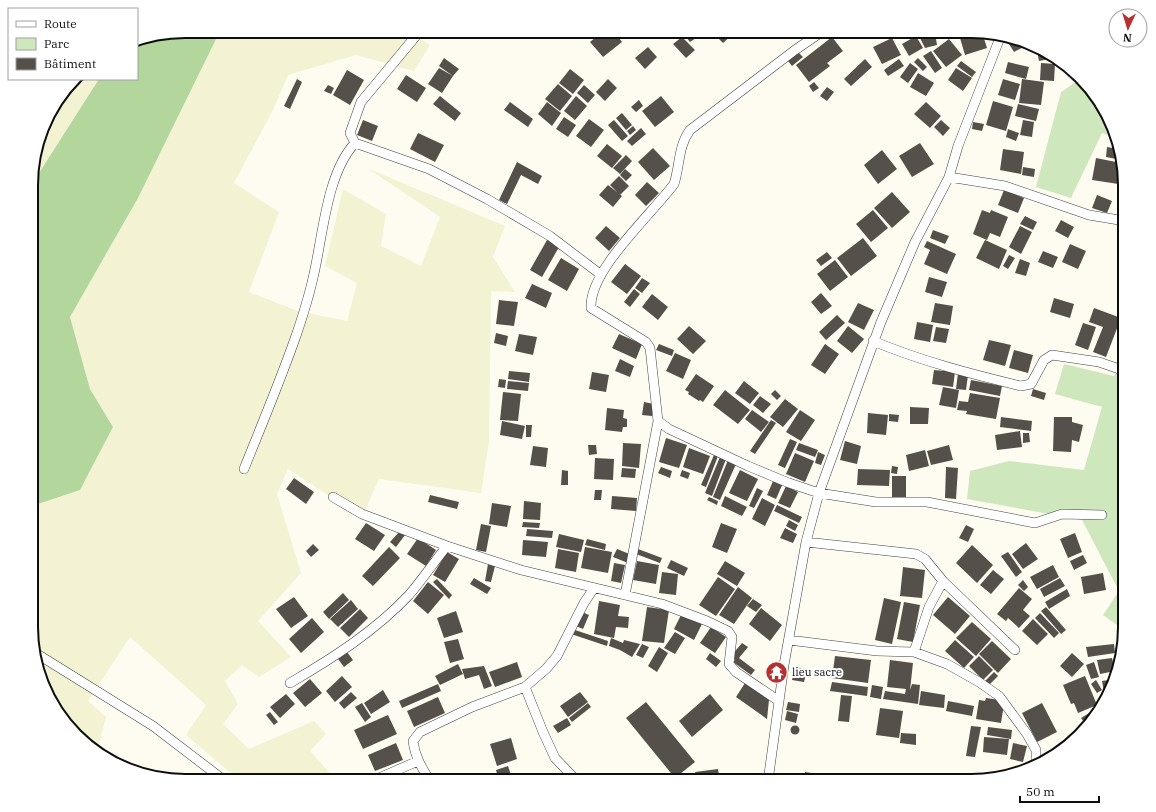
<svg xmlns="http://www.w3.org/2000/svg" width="1156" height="812" font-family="'IBM Plex Serif',serif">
<rect width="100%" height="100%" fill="#fefcf1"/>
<path fill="#f3f2d2" d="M220,31H410L430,45L414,71L356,55L288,75L273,110L234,183L279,212L249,292L298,311L347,321L357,283L325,266L343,189L386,214L381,246L421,266L440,217L367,168L505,226L493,257L515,292L491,291L489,442L481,493L379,479L362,517L288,469L277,494L301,573L258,621L291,657L259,677L242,665L225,681L238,704L223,724L249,749L314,721L326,734L310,751L337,781H240L186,735L206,705L130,637L88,701L106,717L97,752L92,749L52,704L32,647V506L80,490L113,427L90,389L70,317L138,198Z
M76,79H99L32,184V165L47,117Z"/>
<path fill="#cfe7bc" d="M1079,80L1109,117L1114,137L1102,133L1071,198L1036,187L1061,92Z
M1125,356V625L1121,628L1103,615L1119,591L1082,520L967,499L970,471L1009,461L1084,470L1102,407L1055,394L1064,364L1114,376Z"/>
<path fill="#b2d69c" d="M185,31H220L138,198L70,317L90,389L113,427L80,490L32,506V184L99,79H137V41Z"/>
<path fill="#56504b" d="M603,31H614L622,42L603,57L590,42Z
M681,31H690L696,38L690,42Z
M715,31H731L733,34L723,43L713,33Z
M982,32L987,48L965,55L960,38Z
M935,33L937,45L925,48L918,34Z
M916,36L923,48L909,56L902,44Z
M682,37L695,50L686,58L673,44Z
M832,37L843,51L827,63L830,66L809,82L796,65Z
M892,38L901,55L882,64L873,47Z
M949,39L962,55L946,67L933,51Z
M1018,39L1029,44L1014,52L1009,44Z
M648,47L657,57L645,69L635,58Z
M1039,49L1055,58L1039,61L1037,50Z
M931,51L942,68L935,73L923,56Z
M798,52L803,57L792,66L788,61Z
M444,58L459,69L453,76L439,66Z
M918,58L927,67L923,71L914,62Z
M865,59L872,67L851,86L844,79Z
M899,59L904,66L888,76L884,70Z
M961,61L976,72L972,77L957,66Z
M1008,62L1029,67L1026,79L1005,73Z
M910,63L918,69L908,83L900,77Z
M1041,63L1055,64L1054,81L1040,80Z
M439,68L453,76L442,93L428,84Z
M956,68L972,78L963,91L948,80Z
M570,69L584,80L573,94L559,83Z
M347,70L364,80L350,105L333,95Z
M918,73L934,83L926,96L910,87Z
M406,75L426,88L417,102L397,89Z
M297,79L302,82L290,109L284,106Z
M608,79L617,88L605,101L596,92Z
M1003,79L1020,84L1015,100L998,95Z
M1022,79L1044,82L1041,105L1019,103Z
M814,82L819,88L813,92L809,86Z
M558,84L572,96L560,111L545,99Z
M328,85L334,88L331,94L324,91Z
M584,85L595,95L588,103L577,93Z
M827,87L834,92L827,101L820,96Z
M440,96L461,113L455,121L433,104Z
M576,96L587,106L575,120L564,111Z
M661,96L674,112L655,127L642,111Z
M639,100L643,106L636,112L631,107Z
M993,101L1013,107L1006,131L986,125Z
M510,102L533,119L528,127L504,110Z
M547,102L561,113L552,126L538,114Z
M926,102L941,116L930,128L914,114Z
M1018,104L1039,109L1036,121L1015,116Z
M622,113L632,125L626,130L616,118Z
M564,117L576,125L568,137L556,129Z
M589,119L604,130L591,147L576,136Z
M363,120L378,126L372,141L357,135Z
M614,120L628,136L622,141L608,125Z
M941,120L950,128L943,136L934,127Z
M1023,120L1034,122L1032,137L1020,135Z
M973,122L984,124L982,131L972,129Z
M633,126L636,130L630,135L627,131Z
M641,128L646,134L632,146L627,141Z
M1008,129L1019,133L1016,141L1006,137Z
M418,133L444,145L435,162L410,149Z
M920,143L934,164L912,177L899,156Z
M607,144L622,156L612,168L597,156Z
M1107,147L1118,149L1121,160L1106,157Z
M653,148L670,166L654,180L638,162Z
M1003,149L1024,152L1021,174L1000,170Z
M882,150L897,169L878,184L864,165Z
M626,155L632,161L620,174L613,168Z
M1096,158L1121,163L1125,175V185L1092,180Z
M517,162L542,176L538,184L521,175L507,204L499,200Z
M1023,167L1035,169L1034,177L1022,175Z
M625,169L632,175L626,181L620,175Z
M619,176L629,186L620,195L610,185Z
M647,182L659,193L646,206L635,195Z
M608,185L622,196L613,207L599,195Z
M1004,190L1024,198L1018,213L998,205Z
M892,192L910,212L892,228L874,208Z
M1097,195L1112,201L1107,213L1092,208Z
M873,210L888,228L871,242L856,224Z
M982,210L990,213L986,224L991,210L1008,217L1000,237L990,233L987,240L973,234Z
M1025,216L1037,222L1033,230L1020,224Z
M1061,220L1074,227L1068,238L1055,231Z
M606,226L620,238L609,251L595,238Z
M1020,226L1032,232L1021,254L1009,247Z
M933,230L949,236L945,244L930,238Z
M863,238L877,256L851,276L837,258Z
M547,240L559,247L542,277L530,270Z
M985,240L1007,250L999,269L976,258Z
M927,241L956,254L947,274L924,264L930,250L924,247Z
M1070,244L1086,251L1078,269L1062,262Z
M1043,251L1058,257L1053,268L1038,262Z
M827,252L832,258L821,266L816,260Z
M1009,255L1015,258L1008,269L1003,266Z
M561,258L579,269L567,291L548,280Z
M1020,259L1030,263L1026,276L1015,273Z
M835,260L848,277L830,291L817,274Z
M625,264L641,276L627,294L611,282Z
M929,277L947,282L942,297L925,292Z
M642,278L650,283L642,293L635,288Z
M532,284L552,293L546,308L525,298Z
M634,289L640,294L630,307L624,302Z
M821,293L832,306L821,314L811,302Z
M652,294L668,307L658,320L642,307Z
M1054,298L1074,304L1070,318L1050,312Z
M499,300L518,302L514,326L496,324Z
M858,303L874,310L864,330L848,322Z
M935,303L953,306L950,325L931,322Z
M1094,308L1121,318L1106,357L1093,352L1103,327L1089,322Z
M837,315L845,323L826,340L819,332Z
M917,322L933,325L930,342L914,339Z
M1083,323L1096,327L1088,350L1075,345Z
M689,326L706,341L693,354L677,339Z
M848,326L864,339L852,353L837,341Z
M936,327L949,329L946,343L933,341Z
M496,333L508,336L506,346L494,343Z
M519,334L537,337L533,355L515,351Z
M619,334L642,344L636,359L612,348Z
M989,340L1011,345L1005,366L983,360Z
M659,344L674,350L672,356L656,350Z
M825,344L839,354L825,374L811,365Z
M1014,350L1033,355L1028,373L1009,368Z
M675,353L691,360L683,379L666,371Z
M620,359L634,366L630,377L615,371Z
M934,370L955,372L953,387L932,384Z
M509,371L530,373L529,382L508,379Z
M592,372L609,375L606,392L589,389Z
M958,373L968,375L966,390L956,389Z
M696,374L714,386L703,402L700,400L699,401L688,394L689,392L685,390Z
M499,379L506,380L505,388L498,387Z
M971,380L1002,386L1000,396L969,390Z
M508,381L529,383L528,391L507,389Z
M744,381L759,393L750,404L735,393Z
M943,387L959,390L956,408L939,405Z
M1033,389L1046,393L1044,400L1031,396Z
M725,390L750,410L738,424L713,405Z
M775,390L781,396L777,400L771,394Z
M503,392L521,394L518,421L500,420Z
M970,393L1000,398L996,419L966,414L967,411L957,410L959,401L968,402Z
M760,396L771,404L763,413L753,405Z
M785,399L798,409L783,427L770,417Z
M644,402L654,404L652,416L642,415Z
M910,407L929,408L928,424H910Z
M607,408L624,410L623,418L627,419V427H623L622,432L605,430Z
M752,410L769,422L761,432L745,419Z
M800,410L815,420L801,441L786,432Z
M868,413L888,415L886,435L867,433Z
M889,414L899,415L898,422L889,421Z
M1001,417L1032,421L1031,431L1000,427Z
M1054,417H1072V422L1083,425L1079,442L1072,440L1071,452L1053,451Z
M771,420L776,423L755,454L750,451Z
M502,421L525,426L522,439L500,435Z
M526,425H532L531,437H526Z
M1020,431L1022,447L997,450L995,435Z
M1023,433H1029L1030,442L1023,443Z
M666,438L687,445L679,468L659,462Z
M790,439L797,442L785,468L778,465Z
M845,441L861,446L857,464L840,460Z
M623,443L641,444L639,468L622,466Z
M799,443L818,450L815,457L796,450Z
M588,445H596L597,454L589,455Z
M949,445L953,460L931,465L927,451Z
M533,446L548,448L546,467L530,465Z
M689,448L710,456L703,474L683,467Z
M925,450L929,466L909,471L906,455Z
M818,452L825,455L821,465L815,463Z
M795,453L814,461L805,482L786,474Z
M714,455L718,456L706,487L701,485Z
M720,457L726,459L712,496L705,493Z
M595,458L614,459L613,480L594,479Z
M728,460L736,464L720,500L713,497Z
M892,466L898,467L897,474L891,473Z
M661,467L672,471L670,478L658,473Z
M946,467L958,468L956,499L945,498Z
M622,468L636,469L635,478L621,477Z
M858,469L890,470L889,486L857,485Z
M562,470L568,471V485H561Z
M682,470L690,473L688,479L680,476Z
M740,470L758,479L747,501L729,493Z
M892,476H906V498H892Z
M294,478L314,492L306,504L286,489Z
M774,479L783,483L776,499L767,495Z
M786,486L798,492L790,508L778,503Z
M757,488L763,491L754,508L749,506Z
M595,490H602L601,500H594Z
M430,495L459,502L457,509L428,502Z
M612,496L637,498L636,511L611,509Z
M725,496L747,507L742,516L721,506Z
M709,497L718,501L717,505L707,500Z
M762,498L775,505L765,526L752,519Z
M524,501L541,503L540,520L523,519Z
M492,503L511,506L507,527L489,524Z
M777,505L802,517L799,523L774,511Z
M789,520L798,525L795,531L786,526Z
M523,522L540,523L539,528L522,527Z
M366,523L385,535L374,551L355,539Z
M721,523L737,529L727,553L712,547Z
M481,524L491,526L486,552L476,550Z
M966,525L974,529L968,542L959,538Z
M785,528L797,534L793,543L780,538Z
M527,529L553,531L552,538L526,536Z
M400,531L405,535L396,547L390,542Z
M1075,533L1082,552L1068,558L1060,539Z
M559,534L584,540L581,552L556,547Z
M418,538L436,550L426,566L407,554Z
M587,539L606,544L605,550L585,545Z
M523,540L548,542L546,557L522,555Z
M1026,543L1038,559L1023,569L1012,554Z
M313,544L319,550L311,557L306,551Z
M972,545L993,565L977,583L956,563Z
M389,547L400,558L373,586L362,576Z
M585,547L612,552L608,573L581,568Z
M558,549L579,553L576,572L555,568Z
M617,549L632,555L628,563L613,557Z
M638,549L662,558L660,563L636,554Z
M447,552L459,559L445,582L433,575Z
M1008,552L1022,572L1016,577L1001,556Z
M1083,555L1087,563L1074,570L1070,561Z
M671,560L688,568L684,576L667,568Z
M637,561L659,565L656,584L633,580Z
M725,561L745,573L737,586L717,574Z
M614,563L625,565L621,583L611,581Z
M488,564L495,566L491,582L485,581Z
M1053,565L1059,577L1037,589L1030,577Z
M903,567L925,570L922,598L900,596Z
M993,570L1004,579L991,594L980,585Z
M662,572L678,574L676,595L659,593Z
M1103,573L1106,590L1084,594L1081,577Z
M718,577L735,589L716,616L699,605Z
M474,578L491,588L487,594L470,584Z
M1060,578L1065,586L1044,597L1040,589Z
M437,579L452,595L449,599L433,582Z
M1023,580L1028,587L1024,591L1018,585Z
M428,582L444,595L428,614L413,601Z
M738,587L752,598L734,624L719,615Z
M1019,588L1032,599L1023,610L1030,616L1019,628L1008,618L1006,621L997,614Z
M1067,589L1070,596L1049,609L1045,602Z
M343,593L349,600L329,619L323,612Z
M294,597L308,616L291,628L276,609Z
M948,597L970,616L955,634L933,615Z
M884,598L901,602L892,644L875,640Z
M753,599L762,605L756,612L747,606Z
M351,600L358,609L338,627L330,619Z
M599,601L620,605L618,616L629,617L628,628L616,627L614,638L594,634Z
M904,602L920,605L913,642L897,639Z
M647,607L669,610L664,643L642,641Z
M1046,607L1066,630L1061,634L1041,611Z
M761,608L782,625L770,641L749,624Z
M360,609L368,618L349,637L340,628Z
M456,611L463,632L444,638L437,618Z
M582,612L589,615L583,629L576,626Z
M682,613L702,624L694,640L674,629Z
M1040,613L1059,633L1054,638L1035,618Z
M312,618L324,632L301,653L289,639Z
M1033,619L1048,634L1037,645L1022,631Z
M972,622L991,639L976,656L956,638Z
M711,627L726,637L715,653L700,643Z
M572,629L608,641L607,646L571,634Z
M675,632L685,638L675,654L664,648Z
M611,638L623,643L624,640L640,644L632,657L620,650L609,646Z
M458,639L464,659L450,663L444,642Z
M955,640L974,657L964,668L945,651Z
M992,641L1011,659L998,673L979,654Z
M742,643L748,647L739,658L755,670L751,675L733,662L735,660L731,656Z
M642,644L649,647L643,658L636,655Z
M1114,644L1115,653L1088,657L1086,647Z
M659,647L668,653L657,672L648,666Z
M347,652L353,660L344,667L338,659Z
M710,653L721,661L716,667L706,659Z
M1072,653L1084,664L1072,677L1060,666Z
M835,656L871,660L868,683L832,678Z
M979,656L993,670L983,680L969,666Z
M1112,658L1115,671L1100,674L1097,660Z
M890,660L913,663L910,690L912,684L920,685L918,704L883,699L885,691L905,694L906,689L887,687Z
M517,662L522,677L495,687L489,672Z
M1094,662L1099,677L1091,679L1086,665Z
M458,664L463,674L440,685L435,676Z
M484,666L492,686L484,689L479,675L465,679L462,669Z
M795,667L807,669L804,682L792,680Z
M994,672L998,676L989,685L985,681Z
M342,676L352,687L335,702L326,691Z
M1085,676L1097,705L1078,713L1074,703L1071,704L1063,685Z
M310,679L322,693L305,707L293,693Z
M1115,679L1105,699L1102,681Z
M1096,680L1102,690L1097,693L1091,684Z
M832,682L868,687L867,696L830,691Z
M745,683L769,700L767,719L736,697Z
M438,684L441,691L402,708L399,701Z
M872,685L883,687L881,699L870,697Z
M383,690L390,702L371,714L364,703Z
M921,691L945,695L944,708L919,705Z
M351,692L357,698L344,709L339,703Z
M580,692L588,702L568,717L560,706Z
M286,694L295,704L280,718L270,707Z
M710,694L723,710L692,737L679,721Z
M841,695L852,696L849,722L838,721Z
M438,697L445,713L414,727L407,711Z
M986,698L1000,700L1004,704L1001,723L976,719L979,700L985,701Z
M948,701L974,706L972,716L946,711Z
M646,702L695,762L675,778L626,718Z
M788,702L800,704L799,712L786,710Z
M362,703L371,717L365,722L355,707Z
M588,703L591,707L572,722L569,718Z
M1042,703L1057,732L1037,742L1022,713Z
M1099,707L1096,715L1084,722L1081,718Z
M880,708L903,711L899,738L876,735Z
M787,711L798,714L796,723L785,720Z
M270,712L278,722L274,725L266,715Z
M388,715L397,734L363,749L354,730Z
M567,718L571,725L558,733L553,726Z
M790.5 730a4.5 4.5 0 1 1 9 0a4.5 4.5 0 1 1-9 0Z
M971,726L981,727L975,757L966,756Z
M988,727L1012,730L1011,739L987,735Z
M901,733L916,734V745L900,743Z
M984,737L1009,739L1007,755L983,752Z
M511,738L517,759L497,766L490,744Z
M396,743L403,760L375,771L368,755Z
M1013,743L1027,746L1023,762L1010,759Z
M508,766L513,781H499L496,770Z
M718,769L720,781H697L695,772Z
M805,772L844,778V781H804Z"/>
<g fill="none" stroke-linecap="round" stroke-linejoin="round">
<defs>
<path id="minor" d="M420,31L361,102L350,133L355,143L429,169L487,199L550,236L600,274
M823,31L795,50L690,130C678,146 680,166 674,184C651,215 589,270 591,308L646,342L650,348L658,421L669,429L748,466L789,483L819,493L876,502H927L1035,523L1062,514L1102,515
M949,177L1005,186L1089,215L1125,221
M873,341C921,361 971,374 1021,386L1031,384L1044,360L1052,355L1099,362L1125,371
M244,469C262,424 281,379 297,333C303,315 309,296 313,278C323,237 326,174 355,143
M333,497L362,514L447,546L521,570L662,604L707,621L728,631L732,637L729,664L736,672L779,701
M806,542L916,554L925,559L943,581
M625,595L658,421
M789,640L877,651L914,652L947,664L979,682L999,696L1027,734L1036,750V766
M34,652L153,726L225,781
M914,652L929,607L943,581L1015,650
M290,683C333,658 375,631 409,595C422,580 434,562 447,546
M372,781L418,761
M430,781C422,768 415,757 413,741L420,732L472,707L525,687
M577,781L555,758L543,732L525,687L546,669L557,656L584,603L594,588
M768,781L784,665L806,542L819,493L881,322L915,242L949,177L958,146L1001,35"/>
</defs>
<use href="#minor" stroke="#414141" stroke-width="10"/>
<use href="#minor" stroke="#fff" stroke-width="9"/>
</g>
<defs>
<symbol id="temple-disc" viewBox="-11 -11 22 22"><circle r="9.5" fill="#b6312f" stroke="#fff"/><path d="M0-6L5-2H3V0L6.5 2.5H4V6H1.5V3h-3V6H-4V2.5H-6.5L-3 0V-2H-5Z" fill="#fff"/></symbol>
</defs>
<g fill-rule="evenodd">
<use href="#temple-disc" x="764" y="660" width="25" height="25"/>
</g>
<g text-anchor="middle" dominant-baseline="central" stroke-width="4" stroke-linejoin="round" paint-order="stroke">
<g font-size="11" fill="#0e0e0e" stroke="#fff" text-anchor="start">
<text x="792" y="672">lieu sacre</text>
</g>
</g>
<path d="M0 0H1156V812H0ZM185 38H971A147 147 0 0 1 1118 185V627A147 147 0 0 1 971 774H185A147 147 0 0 1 38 627V185A147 147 0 0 1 185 38Z" fill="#fff" fill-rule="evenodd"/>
<path fill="none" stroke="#0e0e0e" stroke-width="2" d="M185 38H971A147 147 0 0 1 1118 185V627A147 147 0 0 1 971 774H185A147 147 0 0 1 38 627V185A147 147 0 0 1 185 38Z"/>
<rect x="8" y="8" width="130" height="72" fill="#ffffff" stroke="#9f9f9f"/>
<rect x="16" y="21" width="20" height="6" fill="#ffffff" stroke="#9f9f9f"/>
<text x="44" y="28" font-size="12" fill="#0e0e0e">Route</text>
<rect x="16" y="38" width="20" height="12" fill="#cfe7bc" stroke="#9f9f9f"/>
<text x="44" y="48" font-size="12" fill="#0e0e0e">Parc</text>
<rect x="16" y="58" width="20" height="12" fill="#56504b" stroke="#9f9f9f"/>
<text x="44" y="68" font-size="12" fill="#0e0e0e">Bâtiment</text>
<g transform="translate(1128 28) rotate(184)"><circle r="19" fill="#ffffff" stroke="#9f9f9f"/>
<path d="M0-3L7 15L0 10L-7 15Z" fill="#b6312f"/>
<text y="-6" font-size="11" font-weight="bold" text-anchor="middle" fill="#0e0e0e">N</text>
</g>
<path d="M1020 796v6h79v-6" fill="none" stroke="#0e0e0e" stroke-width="2"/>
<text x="1026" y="796" font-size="12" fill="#0e0e0e" stroke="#ffffff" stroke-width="3" paint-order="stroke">50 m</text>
</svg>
